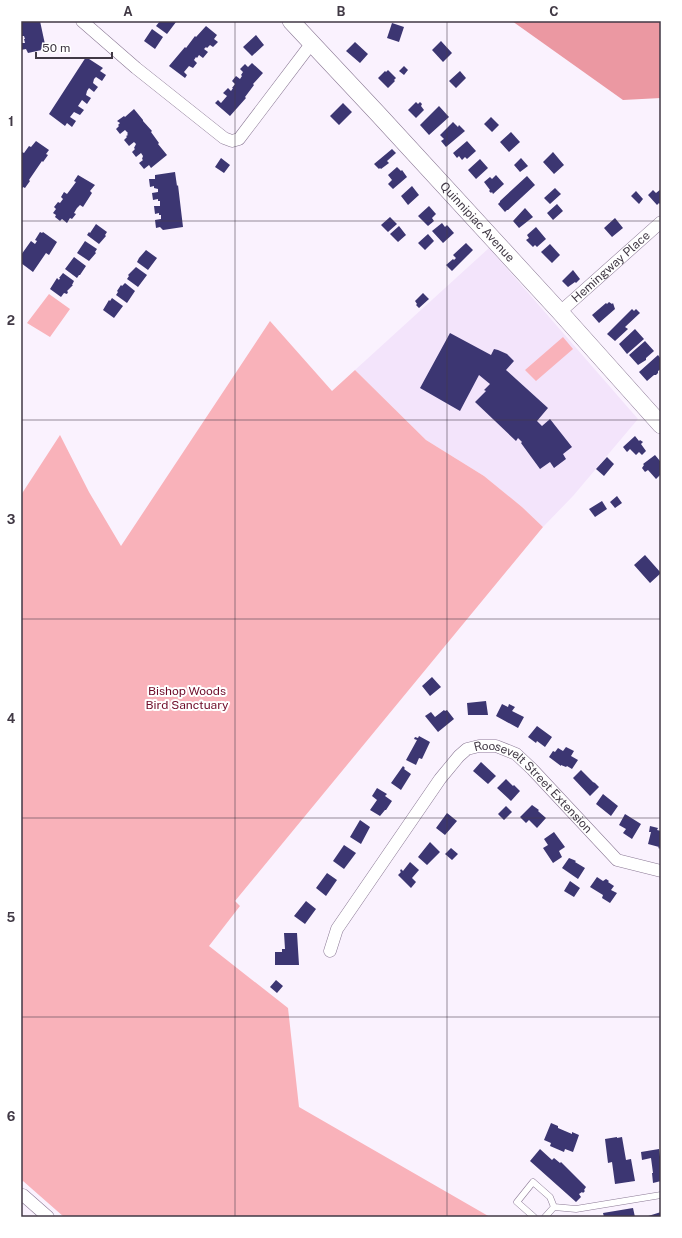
<svg xmlns="http://www.w3.org/2000/svg" width="682" height="1238" font-family="'Public Sans',sans-serif">
<rect width="100%" height="100%" fill="#faf2fe"/>
<path fill="#f3e4fb" d="M489,248L638,419L573,496L543,527L522,507L484,476L426,440L355,370Z"/>
<path fill="#f9b2ba" d="M49,294L70,309L50,337L27,323Z
M270,321L332,391L355,370L426,440L484,476L522,507L543,527L235,901L240,906L209,946L288,1008L299,1107L490,1217H64L23,1181L21,1183V495L60,435L89,492L121,546Z
M563,337L573,349L536,381L525,370Z"/>
<path fill="#eb98a2" d="M512,21H661V98L623,100Z"/>
<path fill="#3c3672" d="M21,21H40L46,49L28,53L26,49L21,50V43H25L24,39H25L24,36H21V29H22Z
M160,21H175L176,22L167,34L156,26Z
M392,23L404,27L399,42L387,38Z
M206,26L217,35L214,39L218,42L213,47L210,45L207,48L206,47L204,49L208,52L203,58L199,55L197,58L196,57L194,60L197,63L193,68L189,66L184,72L187,75L185,78L169,66L185,47L186,48L195,36L196,37Z
M152,29L163,37L155,49L144,41Z
M256,35L264,45L252,56L243,47Z
M441,41L452,53L443,62L432,50Z
M355,42L368,54L360,63L346,51Z
M86,57L103,68L100,71L106,75L102,81L96,77L94,79L93,83L98,87L94,92L89,88L87,91L86,95L91,98L87,104L82,100L78,106L84,110L80,115L74,112L70,117L76,121L72,127L67,123L65,126L49,114Z
M252,63L263,73L253,84L254,85L245,97L246,98L230,116L215,103L218,100L221,103L227,96L223,93L228,88L231,91L233,88H232L235,84L232,81L236,76L240,79L242,76L241,75L243,72L240,69L245,64L248,67Z
M404,66L408,70L404,75L399,71Z
M388,70L396,78L394,80L395,81L388,88L378,78L385,71L386,72Z
M460,71L466,78L456,88L449,81Z
M416,102L418,104L420,102L422,104L421,106L424,110L416,118L408,110Z
M343,103L352,112L339,125L330,116Z
M439,106L449,117L429,135L420,125Z
M134,109L143,120V121L152,131L151,132L159,143L158,144L167,155L151,168L149,165L144,169L139,163L143,160L142,159L143,156L141,153L136,157L132,152L135,149L134,148L136,144L134,142L129,146L124,140L127,137L126,136L128,135L127,134L128,133L125,130L120,134L116,129L119,126L118,125L120,123L117,121L124,116L125,117Z
M491,117L499,125L492,132L484,124Z
M453,122L458,127L459,125L465,131L446,147L441,141L444,139L440,135Z
M511,132L520,142L509,152L500,142Z
M36,141L49,150L46,154L48,155L43,162L42,161L29,180L30,181L25,188L23,187L21,190V154L22,152L24,153L29,146L31,147Z
M467,141L476,151L467,159L465,157L462,160L459,156L457,158L453,153Z
M392,149L396,153L387,161L389,163L381,169L380,168L379,169L374,164Z
M553,152L564,165L554,174L543,162Z
M221,158L230,165L224,173L215,167Z
M521,158L528,166L520,172L514,165Z
M480,159L488,168L476,179L468,170Z
M397,167L401,171L402,170L407,177L393,189L388,184L392,180L388,175Z
M175,172L177,186L178,185L183,227L163,230L160,227L156,228L155,220L161,219V215H159V213L155,214L154,206H160V201H158V199L153,200L152,193L158,192V189L154,188V186L150,187L149,179H155V175Z
M78,175L95,185L90,191L92,193L83,207L80,205L77,208L74,213L76,214L72,219L70,218L67,223L62,219L60,221L55,217L56,215L53,213L56,209L54,207L58,202L60,203L63,199L61,197L64,192L67,194L76,182L74,181Z
M496,175L504,184L493,194L492,192L491,193L489,191L490,190L484,182L490,177L492,179Z
M527,176L535,185L508,210H507L505,212L498,204L500,202V201Z
M412,186L419,195L408,205L401,196Z
M555,188L561,194L550,204L544,198Z
M661,189V205L659,203L657,205L648,195L653,190L656,193Z
M636,191L643,199L639,204L631,196Z
M557,204L563,211L553,220L547,213Z
M429,206L436,214L432,218L434,221L428,226L418,216Z
M525,208L533,217L519,228L513,221Z
M390,217L397,224L388,232L381,225Z
M615,218L623,228L612,237L604,228Z
M442,223L445,227L447,225L454,233L443,243L432,231Z
M96,224L107,232L105,235L106,236L99,244L87,235L89,232L90,233Z
M399,226L406,235L398,242L390,234Z
M536,227L546,239L537,247L535,245L533,247L526,240L529,238L527,235Z
M40,232L42,233L43,232L57,242L49,255L46,253L33,272L21,263V255L31,241L35,244L37,241L35,240Z
M428,234L434,241L425,250L418,243Z
M85,241L97,249L95,252L96,253L89,261L77,253Z
M466,243L473,250L452,271L446,265L453,259L454,260L456,258L453,255Z
M550,244L560,255L552,263L541,252Z
M146,250L157,258L148,270L137,262L139,258Z
M74,257L86,266L80,275H79L77,278L65,269Z
M136,267L147,275L138,287L127,279L129,276L128,275Z
M573,270L580,279L576,283L575,282L568,287L562,281Z
M63,273L74,281L72,285H73L67,291L68,292L67,294L64,293L61,297L50,289L57,278L59,280L60,278H59Z
M125,283L135,291L127,303L116,295L118,292L117,291L121,285L122,286Z
M423,293L429,299L419,308L416,305L417,304L415,301Z
M112,298L123,306L114,318L103,310L109,300L110,301Z
M609,302L612,304L613,303L615,309L599,323L592,315L606,303L607,304Z
M632,309L634,311L636,309L640,313L625,327L628,329L615,341L607,334Z
M635,329L644,339L627,354L619,344Z
M450,333L491,355L494,349L498,350L507,354L514,361L506,370L548,408L537,421L542,426L550,419L572,447L563,454L566,459L554,468L550,462L540,469L521,443L522,442L518,438L516,441L475,402L486,391L484,390L490,384L479,375L460,411L420,388Z
M645,341L654,351L646,358V360L638,365L629,355Z
M658,355L661,359V369L658,371V373L656,375H654L647,381L639,372Z
M635,436L639,441L640,440L643,442L641,444L646,451L642,455L639,452L636,455L630,449L627,452L623,447Z
M655,455L660,461L661,460V474L656,479L648,470L645,472L642,468L644,465L643,464Z
M607,457L614,464L604,476L596,469Z
M617,496L622,503L615,508L610,502Z
M602,501L607,509L595,517L589,509Z
M645,555L661,573L650,583L634,565Z
M432,677L441,687L430,696L422,686Z
M486,701L488,715H468L467,703Z
M502,704L508,707L509,704L515,707L512,711L524,717L518,728L496,716Z
M444,710L445,711L447,710L454,719L438,732L425,716L431,712L435,717Z
M537,726L552,737L545,747L537,741L536,743L528,737Z
M419,736L430,742L422,759L419,758L416,765L406,760L417,740L414,739L415,737L418,738Z
M566,747L574,751L571,756L578,760L572,769L567,766L566,767L561,765V766L549,757L553,751L555,752L558,748L563,751Z
M481,762L496,776L488,784L473,771Z
M403,766L405,768L404,769L411,774L401,790L391,783Z
M581,770L593,782L595,783L599,787L590,796L573,778Z
M506,779L513,786L514,785L520,791L511,801L497,788Z
M377,788L387,794L385,796L392,801L386,810H385L380,816L370,810L377,800L372,796Z
M603,794L618,806L611,816L596,804Z
M532,805L539,810L538,811L546,818L537,828L529,820L526,823L520,817Z
M506,806L512,812L504,820L498,814Z
M447,813L457,821L445,835L436,828Z
M625,814L641,824L632,839L623,833L626,829L619,825Z
M360,820L370,827L361,844L350,837Z
M650,826L658,828L657,830L661,831V849L658,848L659,847L648,844L651,832H649Z
M554,832L565,847L559,851L562,857L553,863L543,848L548,845L544,839Z
M430,842L440,852L427,865L418,857Z
M344,845L356,853L344,869L333,861Z
M451,848L458,854L452,860L445,854Z
M569,858L574,860L576,861L575,862L585,868L578,879L562,868Z
M410,862L419,870L412,878L416,882L411,888L398,875L401,872L400,871L401,869L403,871Z
M327,873L337,880L326,896L316,888Z
M597,877L603,881L606,879L609,881L608,882L614,886L611,890L617,893L610,903L602,898L603,895L590,887Z
M570,881L580,888L574,897L564,891Z
M306,901L316,909L305,924L294,916Z
M284,933H297L299,965H275V952H282V949H285Z
M276,980L283,986L277,993L270,987Z
M551,1123L558,1126V1128L572,1134V1132L579,1135L573,1152L565,1149L564,1152L550,1146L551,1143L544,1140Z
M617,1137V1138L622,1137L626,1160L631,1159L635,1181L615,1184L612,1162L608,1163L605,1139Z
M540,1149L552,1160L554,1158L560,1163L561,1162L586,1187L584,1190L585,1191L583,1193L582,1192L579,1194L581,1197L576,1202L530,1161Z
M659,1149L660,1157H661V1181L653,1183L652,1173H653L651,1158L642,1160L641,1152Z
M633,1208L635,1217H604L603,1213Z
M661,1212V1217H645Z"/>
<g fill="none" stroke-linecap="round" stroke-linejoin="round">
<defs>
<path id="service" d="M554,1207L576,1209L661,1195
M534,1217L517,1202L533,1182L550,1197L554,1207
M545,1217L554,1207"/>
<g id="minor">
<path d="M82,21L136,68L224,138L232,141L239,139L311,44"/>
<path id="s1" d="M560,312L661,222"/>
<path id="s2" d="M330,951L337,929L440,779L459,756L467,749L479,746H496L516,754L532,769L617,860L661,871"/>
<path d="M21,1197L23,1195L48,1217"/>
</g>
<g id="secondary">
<path id="s3" d="M291,21L379,115L560,312L661,425"/>
</g>
</defs>
<use href="#service" stroke="#8b7995" stroke-width="7"/>
<use href="#minor" stroke="#8b7995" stroke-width="13"/>
<use href="#secondary" stroke="#8b7995" stroke-width="18"/>
<use href="#service" stroke="#fff" stroke-width="6"/>
<use href="#minor" stroke="#fff" stroke-width="12"/>
<use href="#secondary" stroke="#fff" stroke-width="17"/>
</g>
<path fill="none" stroke="#413945" stroke-width="1" stroke-opacity="0.55" d="M235,21V1217M447,21V1217M21,221H661M21,420H661M21,619H661M21,818H661M21,1017H661"/>
<g text-anchor="middle" dominant-baseline="central" stroke-width="4" stroke-linejoin="round" paint-order="stroke">
<g font-size="12" fill="#413945" stroke="#fff">
<text stroke="none"><textPath href="#s3" startOffset="274">Quinnipiac Avenue</textPath></text>
<text stroke="none"><textPath href="#s1" startOffset="68">Hemingway Place</textPath></text>
<text stroke="none"><textPath href="#s2" startOffset="328">Roosevelt Street Extension</textPath></text>
</g>
<g font-size="12" fill="#6d0a28" stroke="#fff">
<text x="187" y="691">Bishop Woods<tspan x="187" dy="14">Bird Sanctuary</tspan></text>
</g>
</g>
<rect width="682" height="1238" fill="none" stroke="#ffffff" stroke-width="44"/>
<path d="M36 52v6h76v-6" fill="none" stroke="#413945" stroke-width="2"/>
<text x="42" y="52" font-size="12" fill="#413945" stroke="#ffffff" stroke-width="3" paint-order="stroke">50 m</text>
<rect x="22" y="22" width="638" height="1194" fill="none" stroke="#413945" stroke-width="1.5"/>
<g font-size="13" text-anchor="middle" font-weight="bold" fill="#413945">
<text x="128" y="16">A</text>
<text x="341" y="16">B</text>
<text x="554" y="16">C</text>
<text x="11" y="126">1</text>
<text x="11" y="325">2</text>
<text x="11" y="524">3</text>
<text x="11" y="723">4</text>
<text x="11" y="922">5</text>
<text x="11" y="1121">6</text>
</g>
</svg>
